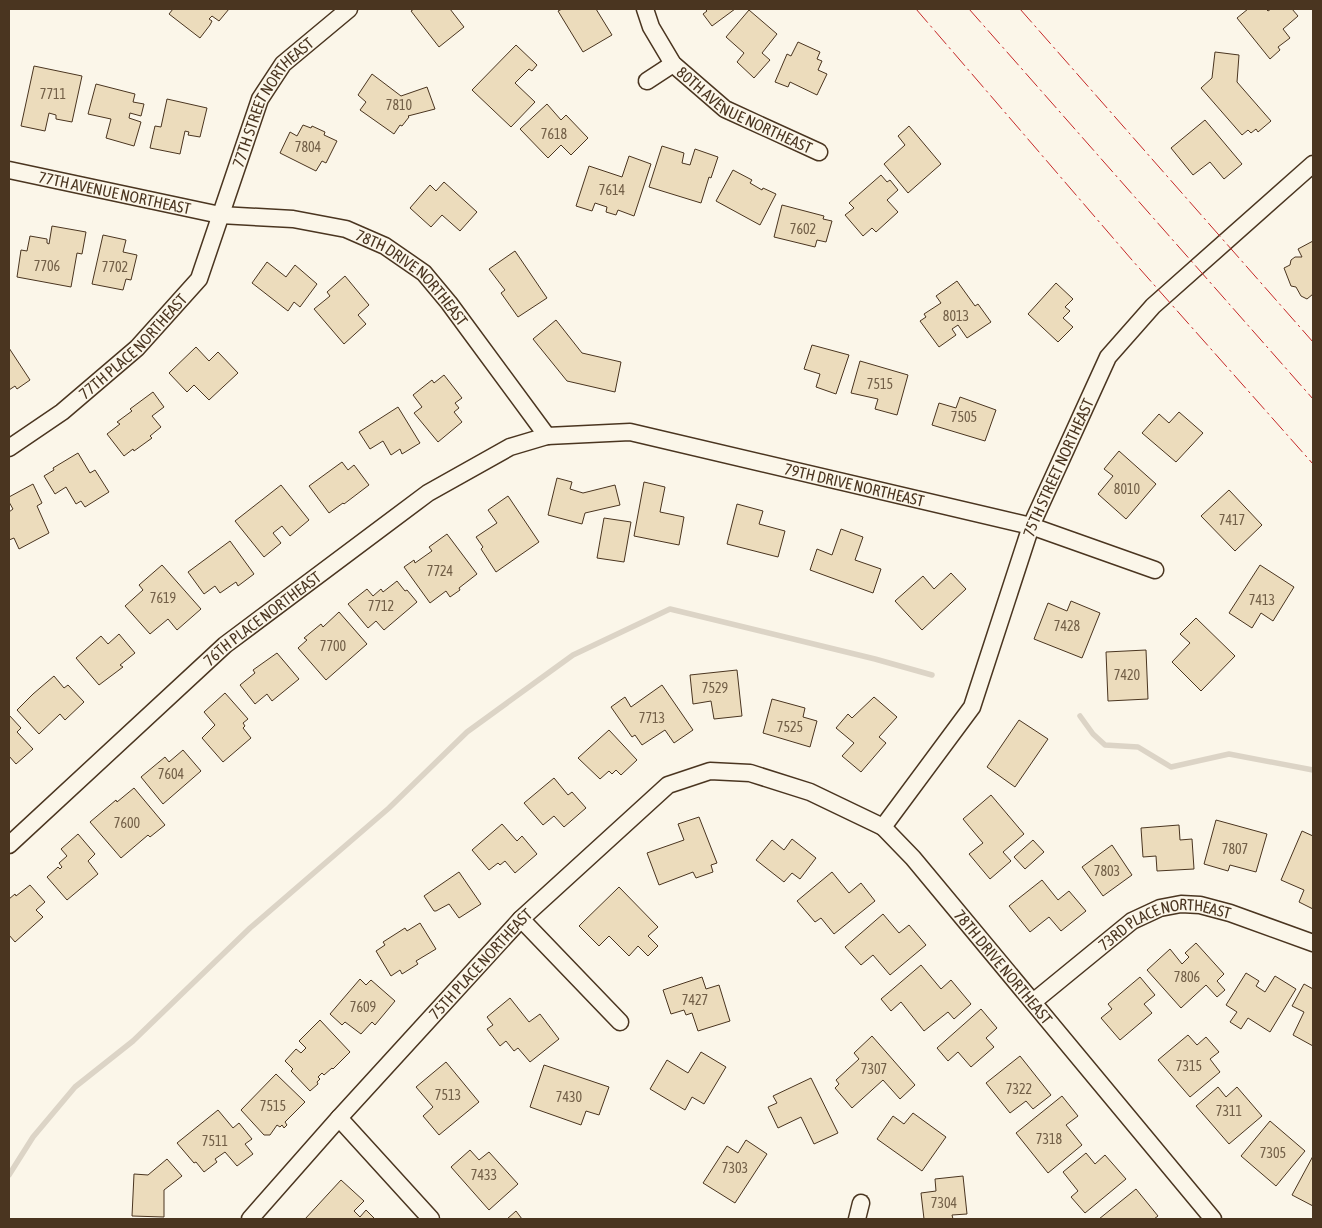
<svg xmlns="http://www.w3.org/2000/svg" width="1322" height="1228" font-family="'Asap Condensed',sans-serif">
<rect width="100%" height="100%" fill="#fbf6e9"/>
<g fill="none" stroke-linecap="round" stroke-linejoin="round">
<path stroke="#dcd4c6" stroke-width="5.5" d="M1080,716L1093,734L1105,745L1138,747L1171,767L1229,754L1313,770
M9,1175L33,1137L75,1087L133,1041L250,928L389,808L467,732L573,655L670,609L875,659L932,675"/>
</g>
<path fill="#ecdcbc" stroke="#4a3520" d="M173,9H229L219,21L212,16L209,19L212,21L210,25L200,38L169,14Z
M414,9H450L464,27L439,47L411,11Z
M562,9H596L612,35L583,52L558,11Z
M705,9H735L712,26L703,14L707,11Z
M1248,9H1266L1268,11L1271,9H1292L1298,16L1283,29L1290,38L1278,47L1280,50L1270,59L1237,18Z
M749,10L777,34L762,53L770,60L754,78L737,62L744,53L726,37Z
M798,42L820,52L817,59L822,61L818,70L827,74L817,95L790,82L788,87L775,82L787,54L791,56Z
M516,45L537,65L532,71L529,69L515,83L535,102L511,127L472,90Z
M1215,52L1239,55L1237,82L1271,121L1258,132L1256,129L1251,133L1248,130L1242,135L1201,88L1212,78Z
M34,66L82,76L72,122L56,119V115L49,113L45,131L21,126Z
M372,74L401,96L427,87L435,109L408,116L409,117L402,126L400,125L394,134L360,110L366,102L358,95Z
M96,84L135,94L133,102L144,104L141,116L130,113L129,118L141,122L134,146L106,138L111,119L88,114Z
M167,99L207,108L200,137L188,135L189,132L185,131L180,154L150,148L155,126L161,127Z
M547,104L561,120L566,115L588,138L571,155L561,145L548,158L520,129Z
M1205,120L1242,164L1224,179L1210,162L1193,175L1171,148Z
M303,125L311,128L312,126L325,132L324,135L337,141L326,163L322,161L316,171L280,153L290,132L297,136Z
M909,126L941,164L908,193L884,164L905,145L898,136Z
M662,146L684,153L682,163L690,165L695,149L718,157L711,178L709,177L701,203L649,187Z
M629,156L651,164L634,216L618,210L616,215L606,212L607,207L595,203L592,211L576,206L589,166L622,177Z
M733,170L752,180L750,183L762,190L763,188L776,194L760,225L716,201Z
M881,175L887,182L890,180L898,190L887,200L898,212L876,232L872,228L863,236L845,215L854,208L849,203Z
M444,182L477,212L460,231L442,215L431,227L410,208L430,185L436,191Z
M782,205L824,216L823,219L832,221L826,242L817,240L815,247L774,237Z
M52,226L86,232L82,254L77,253L71,287L17,277L21,250L27,251L30,236L47,239V243L49,244Z
M103,235L126,240L123,252L137,255L131,280L126,279L123,290L92,284Z
M1313,241V294L1307,299L1301,296L1296,287L1291,286L1284,268L1290,265L1291,260L1295,257H1302L1298,249Z
M515,251L547,298L518,317L501,293L505,290L489,269Z
M267,262L286,277L295,265L317,284L300,307L294,302L288,311L252,283Z
M345,276L369,305L358,315L366,324L344,344L314,309L330,296L327,292Z
M957,281L975,306L978,304L991,322L967,338L958,325L952,329L956,335L939,347L920,321L926,317L924,314L941,303L936,296Z
M1056,283L1073,299L1065,307L1070,311L1063,318L1073,327L1058,342L1028,314Z
M556,320L582,353L621,362L615,392L567,381L533,339Z
M812,345L849,355L836,394L816,387L820,374L804,369Z
M196,347L209,361L218,352L238,373L209,400L194,385L187,392L169,373Z
M9,348L30,380L17,389L15,386L9,390Z
M860,361L908,375L897,415L875,409L878,399L851,393Z
M444,375L462,398L455,403L459,408L454,412L462,422L438,442L414,413L422,407L413,395L432,380L434,383Z
M153,392L164,407L152,416L161,427L150,436L152,438L134,451L133,449L124,456L107,434L120,424L117,422L132,411L130,409Z
M960,397L996,410L985,441L932,425L939,403L956,408Z
M398,407L420,443L402,454L400,449L391,455L383,441L370,449L359,432Z
M1179,412L1203,433L1176,462L1142,433L1159,414L1169,423Z
M1119,451L1156,484L1126,519L1098,494L1113,476L1104,469Z
M78,453L90,473L95,470L109,492L85,507L81,501L76,504L66,487L55,494L44,476L54,470L53,468Z
M342,462L348,470L354,465L369,485L344,504L343,503L329,513L309,486Z
M557,478L572,482L570,489L583,493L615,485L620,505L585,513L582,524L548,515Z
M644,482L665,487L660,512L684,517L679,545L634,536Z
M33,484L42,503L37,506L49,533L19,549L14,538L9,540V512L13,509L9,502V497Z
M281,485L309,520L290,536L282,526L273,533L281,543L264,557L235,521Z
M1229,490L1262,525L1235,551L1201,516Z
M508,496L539,542L496,572L481,549L483,547L476,537L497,523L488,510Z
M737,504L763,511L759,524L785,531L778,557L727,544Z
M604,518L631,522L624,562L597,558Z
M841,529L863,537L855,560L881,569L873,593L810,570L817,549L832,555Z
M447,534L477,574L459,588L460,590L450,597L446,591L430,603L404,567L414,560L415,563L432,551L429,547Z
M230,541L254,574L238,586L236,582L220,593L215,586L204,594L188,572Z
M162,565L201,609L177,630L168,619L150,634L125,606L143,590L139,585Z
M1260,565L1294,587L1273,621L1261,613L1252,628L1229,613Z
M951,573L966,589L922,630L895,601L923,576L934,589Z
M397,581L405,591L407,590L417,602L384,630L376,621L368,628L348,604L367,589L373,596L381,589L383,592Z
M1071,601L1100,613L1082,658L1034,639L1048,603L1067,611Z
M339,612L367,644L326,680L298,648L307,640L304,638L321,624L323,627Z
M1196,618L1235,656L1201,691L1172,662L1190,643L1180,634Z
M119,634L135,653L120,665L123,667L99,685L76,658L101,636L108,644Z
M1146,650L1148,699L1108,701L1106,652Z
M277,653L299,679L272,701L267,694L255,704L240,685L255,673L253,670Z
M737,670L742,716L714,719L711,701L693,704L690,675Z
M54,676L64,688L68,685L84,702L65,720L60,714L39,734L17,710L33,694Z
M662,685L693,730L674,743L665,730L642,745L635,735L632,737L611,707L625,697L631,707Z
M225,693L248,719L243,723L245,726L243,728L251,738L223,762L202,738L215,725L204,712Z
M874,697L897,717L879,737L886,743L861,772L842,756L854,743L836,728L848,714L852,718Z
M772,699L805,708L803,717L817,721L810,747L763,733Z
M9,715L21,728L17,732L33,749L16,764L9,756Z
M1019,720L1048,739L1015,787L987,767Z
M609,730L637,760L621,775L616,770L612,774L609,771L600,779L578,758Z
M183,750L201,771L163,804L141,777L165,757L169,762Z
M554,778L568,795L572,792L586,808L564,827L554,816L543,825L524,803Z
M134,788L165,825L150,837L148,835L121,858L90,822L116,800L117,802Z
M991,795L1024,834L1003,852L1011,861L990,879L969,854L983,843L963,819Z
M699,817L717,863L711,865L713,872L696,878L693,872L659,885L647,853L684,840L678,824Z
M1216,820L1267,834L1256,872L1230,865L1228,871L1204,864Z
M502,824L517,841L522,836L537,854L515,873L505,861L500,865L498,863L489,870L472,850Z
M1179,825L1180,840L1192,839L1194,869L1157,871L1156,856L1143,857L1141,828Z
M1302,831L1313,836V909L1299,902L1304,890L1281,880Z
M78,834L95,854L88,861L98,874L67,900L47,877L58,867L60,869L62,867L59,863L67,856L61,849Z
M792,839L816,858L800,879L792,873L784,882L756,860L772,840L784,850Z
M1033,840L1044,852L1025,869L1014,857Z
M1112,845L1132,875L1103,896L1082,867Z
M459,872L481,904L459,918L449,904L436,911H434L424,896Z
M832,872L849,893L861,883L875,901L834,934L821,918L815,922L797,901Z
M1042,880L1058,900L1069,891L1086,911L1061,931L1049,917L1030,932L1009,906Z
M30,885L45,902L36,910L43,917L15,942L9,935V899L15,894L16,896Z
M619,887L658,927L648,936L658,946L648,956L638,946L629,956L609,936L599,946L579,926Z
M883,914L899,933L909,925L926,945L890,975L873,955L861,965L845,947Z
M420,923L436,949L416,961L418,964L402,974L400,970L391,976L376,951L385,945L383,942L405,928L407,931Z
M1196,943L1224,974L1217,981L1225,990L1217,997L1206,985L1181,1008L1147,970L1170,949L1182,964L1189,957L1185,953Z
M921,965L941,989L951,980L971,1004L954,1019L948,1012L924,1031L901,1002L891,1011L881,999Z
M1246,973L1259,981L1256,986L1265,992L1275,976L1296,989L1270,1032L1248,1018L1241,1029L1230,1022L1237,1012L1226,1005Z
M702,977L706,989L719,985L730,1021L698,1031L692,1013L686,1015L684,1010L671,1014L663,990Z
M1140,977L1155,995L1144,1004L1152,1013L1120,1040L1101,1018L1112,1009L1108,1004Z
M360,979L366,985L371,980L395,1001L375,1025L372,1022L361,1034L345,1022L342,1025L330,1014Z
M1304,984L1313,989V1046L1293,1035L1304,1012L1292,1006Z
M510,998L529,1022L540,1014L559,1039L530,1062L518,1048L514,1051L506,1041L500,1046L487,1029L493,1025L487,1017Z
M981,1009L997,1028L986,1038L994,1047L971,1067L958,1052L948,1061L937,1048Z
M320,1020L350,1052L333,1069L332,1068L324,1075L322,1073L318,1077L320,1079L317,1082L318,1084L310,1091L291,1071L293,1069L285,1061L296,1049L301,1053L306,1048L299,1041Z
M1188,1035L1197,1045L1206,1037L1219,1052L1210,1059L1220,1072L1190,1097L1158,1060Z
M872,1036L915,1085L900,1099L883,1080L852,1108L835,1088L839,1084L836,1080L859,1059L854,1053Z
M701,1052L726,1067L704,1104L692,1097L685,1110L650,1089L667,1060L688,1073Z
M1020,1056L1051,1095L1033,1109L1026,1101L1010,1113L986,1083Z
M446,1062L479,1102L439,1135L423,1116L433,1107L416,1087Z
M544,1065L609,1087L599,1115L586,1111L581,1125L530,1107Z
M276,1074L305,1102L285,1122L287,1125L284,1128L282,1125L280,1127L277,1125L270,1135H264L241,1110Z
M811,1078L838,1133L814,1144L801,1117L778,1128L768,1107L777,1103L773,1096Z
M1218,1087L1226,1097L1237,1087L1262,1116L1229,1144L1196,1106Z
M1062,1096L1078,1116L1066,1125L1082,1145L1048,1173L1016,1133Z
M218,1110L233,1128L239,1123L252,1139L245,1144L253,1154L237,1166L225,1152L215,1159L217,1162L204,1172L196,1162L194,1163L177,1143Z
M913,1113L946,1137L922,1171L877,1139L893,1116L904,1124Z
M1270,1121L1305,1151L1276,1186L1241,1156Z
M746,1140L767,1154L735,1203L703,1183L727,1146L738,1153Z
M470,1150L479,1160L489,1152L518,1184L489,1210L451,1167Z
M1086,1153L1095,1164L1105,1155L1126,1179L1085,1213L1071,1197L1078,1191L1063,1172Z
M1313,1156V1206L1292,1195Z
M167,1159L182,1176L164,1190V1217L132,1216L134,1174L148,1175Z
M963,1176L967,1214L952,1215L953,1219H924L921,1193L936,1191L935,1179Z
M341,1180L364,1201L354,1211L360,1217L366,1210L375,1219H305Z
M1136,1189L1158,1216L1154,1219H1099Z
M516,1211L522,1219H507Z"/>
<g fill="none" stroke-linecap="round" stroke-linejoin="round">
<defs>
<g id="minor">
<path id="s1" d="M645,9L651,27L673,64L725,109L819,152"/>
<path d="M647,81L673,64"/>
<path id="s2" d="M9,170L220,215L293,219L346,229L385,246L424,273L449,303L547,436"/>
<path id="s3" d="M9,448L62,412L137,348L199,279L260,99L283,64L349,9"/>
<path id="s4" d="M883,827L972,707L1031,526L1108,357L1153,306L1313,164"/>
<path id="s5" d="M9,845L225,645L428,493L510,447L547,436L630,432L1031,526L1155,570"/>
<path d="M521,919L620,1022"/>
<path id="s6" d="M1033,1002L1132,921L1160,908L1181,904L1200,905L1230,913L1313,943"/>
<path d="M339,1118L431,1219"/>
<path id="s7" d="M250,1219L339,1118L521,919L668,785L710,771L750,773L810,792L883,827L913,858L1213,1219"/>
<path d="M857,1219L861,1203"/>
</g>
</defs>
<use href="#minor" stroke="#4a3520" stroke-width="19"/>
<use href="#minor" stroke="#fbf6e9" stroke-width="16"/>
<path stroke="#c62828" stroke-width="1" stroke-dasharray="18 4 2.5 4" stroke-linecap="butt" d="M916,9L1132,260L1313,464
M969,9L1313,399
M1020,9L1313,342"/>
</g>
<g text-anchor="middle" dominant-baseline="central" stroke-width="4" stroke-linejoin="round" paint-order="stroke">
<g font-size="14" fill="#725f47">
<text x="53" y="94">7711</text>
<text x="399" y="105">7810</text>
<text x="554" y="134">7618</text>
<text x="308" y="147">7804</text>
<text x="612" y="190">7614</text>
<text x="803" y="229">7602</text>
<text x="47" y="266">7706</text>
<text x="115" y="267">7702</text>
<text x="956" y="316">8013</text>
<text x="880" y="384">7515</text>
<text x="964" y="417">7505</text>
<text x="1127" y="489">8010</text>
<text x="1232" y="520">7417</text>
<text x="440" y="571">7724</text>
<text x="163" y="598">7619</text>
<text x="1262" y="600">7413</text>
<text x="381" y="606">7712</text>
<text x="1067" y="626">7428</text>
<text x="333" y="646">7700</text>
<text x="1127" y="675">7420</text>
<text x="715" y="688">7529</text>
<text x="652" y="718">7713</text>
<text x="790" y="727">7525</text>
<text x="171" y="774">7604</text>
<text x="127" y="823">7600</text>
<text x="1235" y="849">7807</text>
<text x="1107" y="871">7803</text>
<text x="1187" y="977">7806</text>
<text x="695" y="1000">7427</text>
<text x="363" y="1007">7609</text>
<text x="1189" y="1066">7315</text>
<text x="874" y="1069">7307</text>
<text x="1019" y="1089">7322</text>
<text x="448" y="1095">7513</text>
<text x="569" y="1097">7430</text>
<text x="273" y="1106">7515</text>
<text x="1229" y="1111">7311</text>
<text x="1049" y="1139">7318</text>
<text x="215" y="1141">7511</text>
<text x="1273" y="1153">7305</text>
<text x="735" y="1168">7303</text>
<text x="484" y="1175">7433</text>
<text x="944" y="1203">7304</text>
</g>
<g font-size="16" fill="#4a3520" stroke="#fbf6e9">
<text stroke="none"><textPath href="#s3" startOffset="449">77TH STREET NORTHEAST</textPath></text>
<text stroke="none"><textPath href="#s1" startOffset="148">80TH AVENUE NORTHEAST</textPath></text>
<text stroke="none"><textPath href="#s2" startOffset="108">77TH AVENUE NORTHEAST</textPath></text>
<text stroke="none"><textPath href="#s2" startOffset="426">78TH DRIVE NORTHEAST</textPath></text>
<text stroke="none"><textPath href="#s3" startOffset="161">77TH PLACE NORTHEAST</textPath></text>
<text stroke="none"><textPath href="#s4" startOffset="404">75TH STREET NORTHEAST</textPath></text>
<text stroke="none"><textPath href="#s5" startOffset="994">79TH DRIVE NORTHEAST</textPath></text>
<text stroke="none"><textPath href="#s5" startOffset="340">76TH PLACE NORTHEAST</textPath></text>
<text stroke="none"><textPath href="#s6" startOffset="159">73RD PLACE NORTHEAST</textPath></text>
<text stroke="none"><textPath href="#s7" startOffset="344">75TH PLACE NORTHEAST</textPath></text>
<text stroke="none"><textPath href="#s7" startOffset="1016">78TH DRIVE NORTHEAST</textPath></text>
</g>
</g>
<rect width="1322" height="1228" fill="none" stroke="#4a3520" stroke-width="20"/>
</svg>
